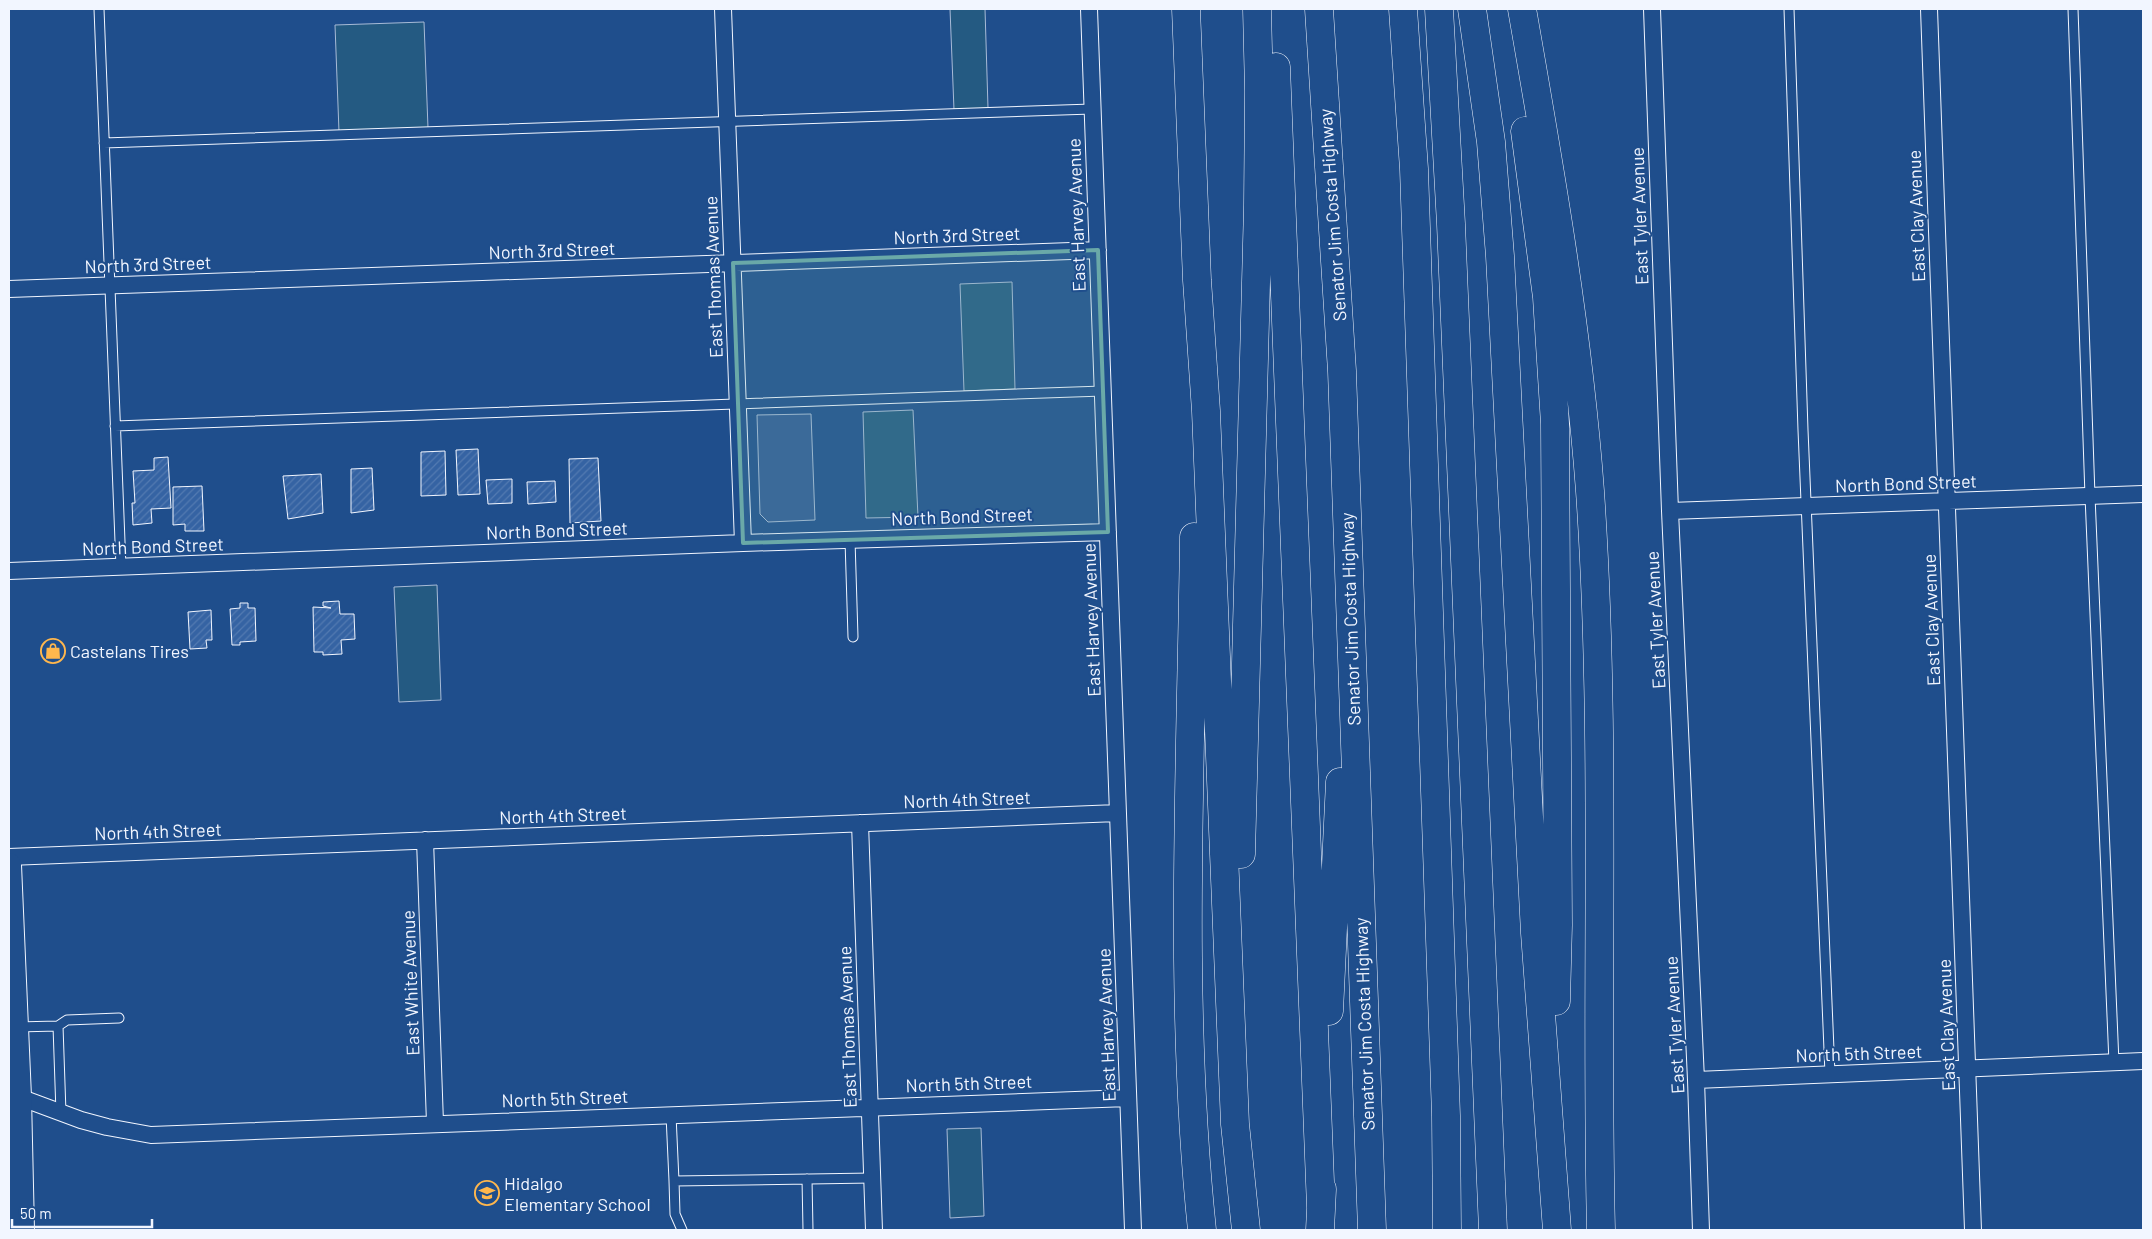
<svg xmlns="http://www.w3.org/2000/svg" width="2152" height="1239" font-family="Barlow,sans-serif">
<defs>
<pattern id="building-hatch" width="6" height="6" patternUnits="userSpaceOnUse" patternTransform="scale(1.25)"><rect width="6" height="6" fill="#3563a3"/><path d="M-1 1l2-2M0 6l6-6M5 7l2-2" fill="none" stroke="#537ab1"/></pattern>
</defs>
<rect width="100%" height="100%" fill="#1f4e8c"/>
<path fill="#245a82" stroke="#a8bbd7" d="M950,9H985L988,108L954,110Z
M424,22L428,128L339,132L335,25Z
M1012,282L1015,389L964,391L960,284Z
M913,410L918,517L866,518L863,412Z
M437,585L441,700L399,702L394,587Z
M981,1128L984,1216L950,1218L947,1129Z"/>
<path fill="#305b95" stroke="#a8bbd7" d="M811,414L815,520L768,522L760,514L757,415Z"/>
<path fill="url(#building-hatch)" stroke="#f2f6ff" d="M478,449L480,494L458,495L456,450Z
M445,451L446,495L421,496V452Z
M168,457L171,508L151,509L152,523L133,525L132,503H135L133,471L154,470V458Z
M598,458L601,521L570,523L569,459Z
M372,468L374,510L351,513V469Z
M321,474L323,513L288,519L283,476Z
M512,479V503L488,504L486,480Z
M555,481L556,502L528,504L527,482Z
M202,486L204,531H185V524L173,525V487Z
M339,601L340,614H354L355,639L341,640L342,654L323,655V652H314L313,607L331,608L323,606V602Z
M240,603H248V608H255L256,641L240,642V645H232L230,609L240,608Z
M211,610L212,640H206L207,648L190,649L188,612Z"/>
<g fill="none" stroke-linecap="round" stroke-linejoin="round">
<defs>
<path id="service" d="M99,9L121,567
M1789,9L1803,430L1830,1074
M2073,9L2090,496L2114,1063
M104,143L1092,109
M115,426L1103,391
M850,540L853,637
M58,1026L67,1020L119,1018
M16,1027L58,1026L61,1113
M671,1115L674,1181L872,1178
M807,1179L808,1230
M674,1181L675,1214L682,1230"/>
<path id="minor" d="M723,9L743,543
M1089,9L1133,1230
M1652,9L1670,511L1696,1080L1701,1230
M1929,9L1973,1230
M9,289L1098,250
M1670,511L2143,494
M9,571L743,543L1108,532
M860,823L874,1230
M425,840L435,1123
M9,857L1118,813
M1696,1080L2143,1061
M11,1094L81,1120L107,1127L151,1135L1128,1098"/>
<path id="secondary" d="M9,865L19,1097L22,1230"/>
<path id="motorway" d="M1186,9L1197,280L1206,411L1235,1124L1246,1230
M1319,9L1342,371L1372,1230
M1403,9L1414,169L1446,1116L1447,1230
M1439,9L1451,224L1493,1230
M1472,9L1491,142L1500,256L1535,933L1557,1230
M1522,9C1550,169 1578,329 1590,491C1607,737 1595,984 1601,1230
M1276,67L1321,1207
M1525,131L1547,297L1555,424L1558,925L1556,1001
M1194,537C1191,768 1178,1000 1202,1230
M1241,854L1258,206L1259,91L1257,9
M1329,1011L1340,782
M1320,1230L1322,1189"/>
</defs>
<use href="#service" stroke="#f2f6ff" stroke-width="11"/>
<use href="#minor" stroke="#f2f6ff" stroke-width="18"/>
<use href="#secondary" stroke="#f2f6ff" stroke-width="26"/>
<use href="#motorway" stroke="#f2f6ff" stroke-width="29"/>
<use href="#service" stroke="#1f4e8c" stroke-width="9"/>
<use href="#minor" stroke="#1f4e8c" stroke-width="16"/>
<use href="#secondary" stroke="#1f4e8c" stroke-width="24"/>
<use href="#motorway" stroke="#1f4e8c" stroke-width="28"/>
</g>
<path fill="#6aa9a8" fill-opacity="0.2" stroke="#6aa9a8" stroke-width="4" stroke-linejoin="round" d="M1098,250L1108,532L743,543L733,263Z"/>
<defs>
<symbol id="shop-ring" viewBox="-11 -11 22 22"><circle r="9.5" fill="#1f4e8c" stroke="#ffb74d" stroke-width="1.5"/><path d="M-5-2.5h2.3a2.7 3.5 0 0 1 5.4 0H5L5.5 6h-11ZM-1.5-2.5h3a1.5 2.3 0 0 0-3 0Z" fill="#ffb74d"/></symbol>
<symbol id="school-ring" viewBox="-11 -11 22 22"><circle r="9.5" fill="#1f4e8c" stroke="#ffb74d" stroke-width="1.5"/><path d="M0-5L7-2L0 1L-7-2ZM-4 1L0 2.5L4 1V4Q0 6-4 4Z" fill="#ffb74d"/></symbol>
</defs>
<g fill-rule="evenodd">
<use href="#shop-ring" x="39" y="637" width="28" height="28"/>
<use href="#school-ring" x="473" y="1179" width="28" height="28"/>
</g>
<g text-anchor="middle" dominant-baseline="central" stroke-width="4" stroke-linejoin="round" paint-order="stroke">
<g font-size="18" fill="#f2f6ff" stroke="#1f4e8c">
<text transform="translate(1076 215) rotate(-92)">East Harvey Avenue</text>
<text transform="translate(1332 215) rotate(-94)">Senator Jim Costa Highway</text>
<text transform="translate(1639 216) rotate(-92)">East Tyler Avenue</text>
<text transform="translate(1916 216) rotate(-92)">East Clay Avenue</text>
<text transform="translate(957 235) rotate(-2)">North 3rd Street</text>
<text transform="translate(552 250) rotate(-2)">North 3rd Street</text>
<text transform="translate(148 264) rotate(-2)">North 3rd Street</text>
<text transform="translate(713 277) rotate(-92)">East Thomas Avenue</text>
<text transform="translate(1906 483) rotate(-2)">North Bond Street</text>
<text transform="translate(962 516) rotate(-2)">North Bond Street</text>
<text transform="translate(557 530) rotate(-2)">North Bond Street</text>
<text transform="translate(153 546) rotate(-2)">North Bond Street</text>
<text transform="translate(1350 619) rotate(-92)">Senator Jim Costa Highway</text>
<text transform="translate(1091 620) rotate(-92)">East Harvey Avenue</text>
<text transform="translate(1655 620) rotate(-93)">East Tyler Avenue</text>
<text transform="translate(1931 620) rotate(-92)">East Clay Avenue</text>
<text transform="translate(967 799) rotate(-2)">North 4th Street</text>
<text transform="translate(563 815) rotate(-2)">North 4th Street</text>
<text transform="translate(158 831) rotate(-2)">North 4th Street</text>
<text transform="translate(410 983) rotate(-92)">East White Avenue</text>
<text transform="translate(1364 1024) rotate(-92)">Senator Jim Costa Highway</text>
<text transform="translate(1106 1025) rotate(-92)">East Harvey Avenue</text>
<text transform="translate(1674 1025) rotate(-93)">East Tyler Avenue</text>
<text transform="translate(1946 1025) rotate(-92)">East Clay Avenue</text>
<text transform="translate(847 1027) rotate(-92)">East Thomas Avenue</text>
<text transform="translate(1859 1053) rotate(-2)">North 5th Street</text>
<text transform="translate(969 1083) rotate(-2)">North 5th Street</text>
<text transform="translate(565 1098) rotate(-2)">North 5th Street</text>
</g>
<g font-size="18" fill="#f2f6ff" stroke="#1f4e8c" text-anchor="start">
<text x="70" y="651">Castelans Tires</text>
<text x="504" y="1183">Hidalgo<tspan x="504" dy="21">Elementary School</tspan></text>
</g>
</g>
<rect width="2152" height="1239" fill="none" stroke="#f2f6ff" stroke-width="20"/>
<path d="M12 1219v8h140v-8" fill="none" stroke="#f2f6ff" stroke-width="2.5"/>
<text x="20" y="1219" font-size="15" fill="#f2f6ff" stroke="#1f4e8c" stroke-width="4" paint-order="stroke">50 m</text>
</svg>
